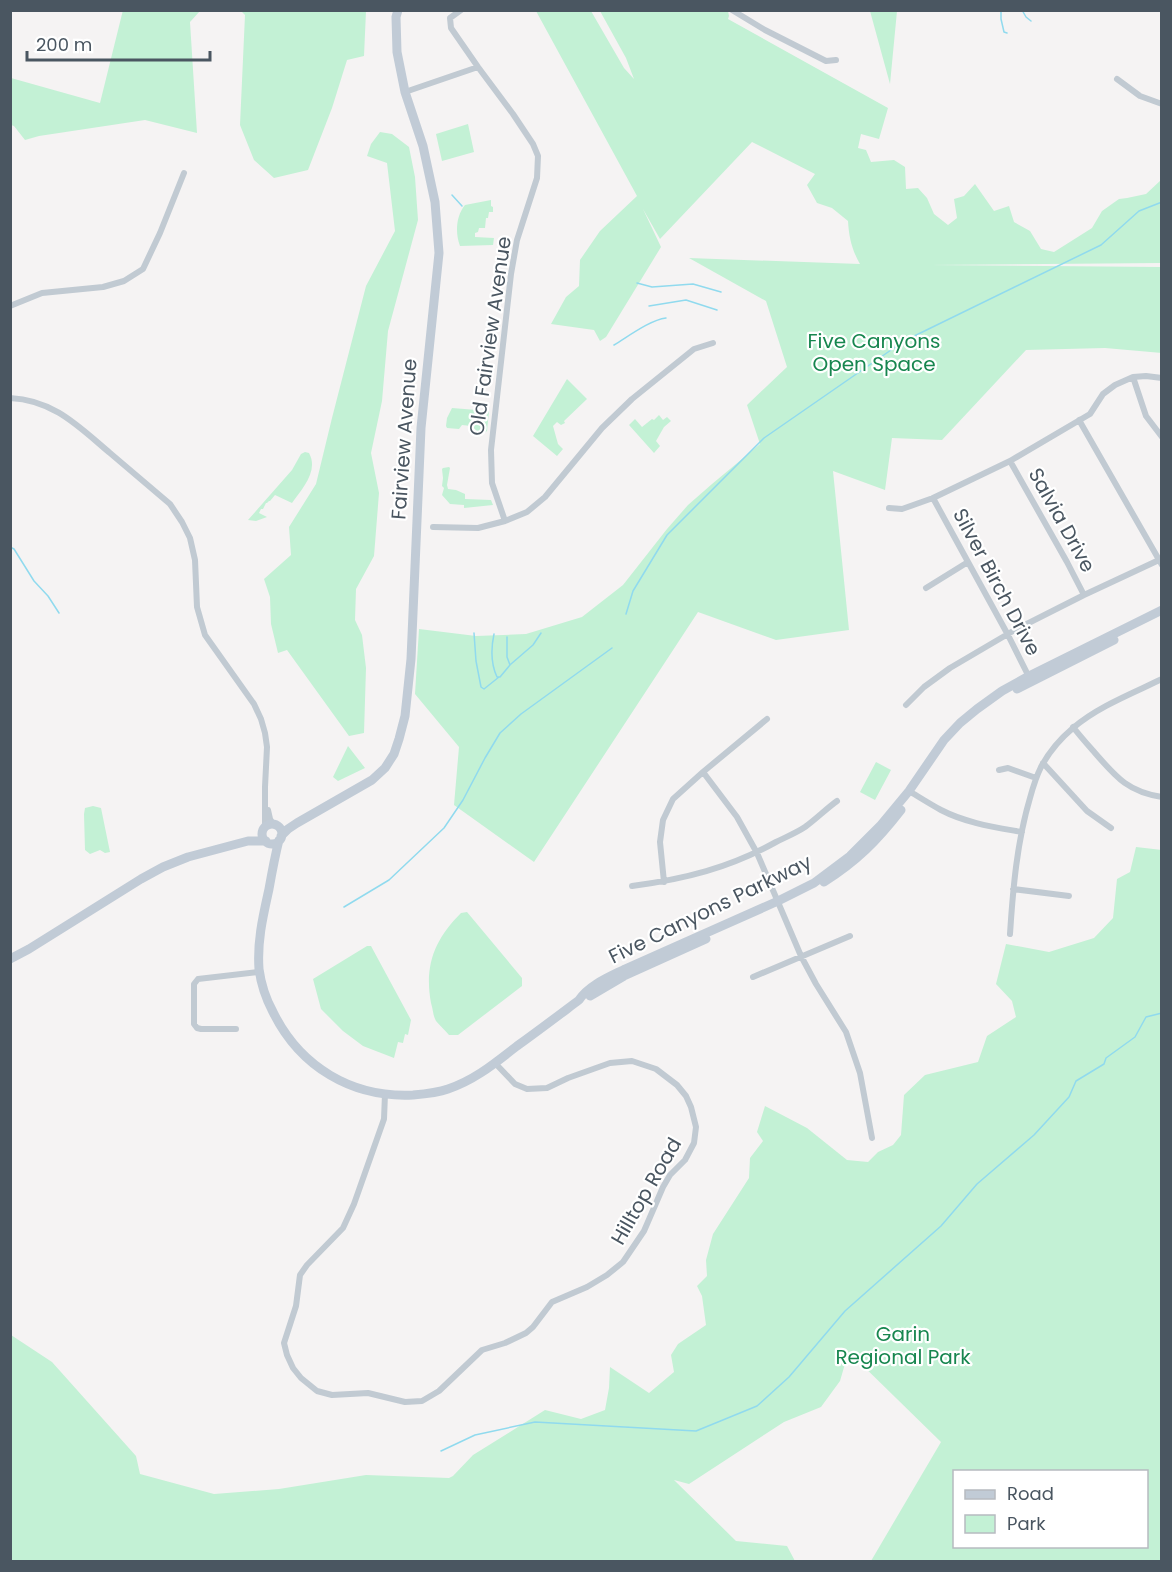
<svg xmlns="http://www.w3.org/2000/svg" width="1172" height="1572" font-family="Poppins,sans-serif">
<rect width="100%" height="100%" fill="#f5f3f3"/>
<path fill="#c3f1d5" fill-rule="evenodd" d="M123,10L200,11L190,22L197,133L145,120L39,136L25,140L14,126L11,125V78L100,103Z
M241,11H366L364,56L347,60L332,108L308,170L274,178L254,160L240,125L245,15Z
M536,11H591L624,68L634,79L626,58L600,11H728L729,16L728,19L888,108L879,139L861,134L858,148L866,150L871,162L894,160L905,167L906,189L918,188L927,198L934,214L948,225L957,218L954,199L964,196L975,184L994,211L1009,206L1014,222L1030,231L1041,249L1054,252L1092,228L1102,211L1119,199L1127,198L1146,194L1161,180V263L930,265L1161,267L1162,353L1105,348L1026,350L942,440L892,438L885,490L833,471L849,630L776,640L698,612L534,862L454,805L459,747L415,694L419,629L476,636L526,634L582,617L623,585L667,529L688,505L712,484L760,444L747,405L787,367L766,301L689,258L860,264C852,250 849,238 848,221L832,208L817,203L807,185L815,174L752,142L660,239L643,209L661,247L606,337L600,341L594,330L551,324L566,297L579,286L580,260L600,231L637,196Z
M870,11H897L890,84Z
M468,124L474,152L442,161L436,134Z
M380,132L392,134L409,147L415,177L418,220L388,331L382,401L371,453L379,493L374,556L356,589L355,620L362,635L366,668L364,733L349,736L287,650L278,653L271,624L270,597L264,579L291,555L289,527L316,484L332,418L366,286L395,231L387,163L367,156L371,144Z
M491,200V206L493,207V212H489L488,218H486L485,228H479L478,232L475,233V237L494,238L493,245L460,246C455,233 456,216 465,205Z
M567,379L587,399L564,421L565,423L561,425L557,422L553,426L558,444L563,449L557,456L533,436Z
M452,408L489,411L487,431L478,437H476V430L471,426L462,425L459,429L447,428L446,426L447,418Z
M659,415L663,420L667,417L671,421L664,427L656,441L660,446L654,453L629,425L635,419L642,427L652,419L654,420Z
M305,452L309,453C319,471 302,489 292,503L275,495L270,501H269L267,503H266L263,509H261L259,513L267,517L256,521L248,520L292,470L301,454Z
M449,467L450,468L447,485L448,489L456,490L465,494V499L491,500L493,505L464,508V505L450,504L442,495L444,488L442,486L443,478L442,469L443,468Z
M348,746L365,768L338,781L333,777Z
M876,762L891,770L875,800L860,792Z
M93,806L101,808L110,852L105,853L100,850L90,854L85,850L84,814L85,808Z
M1136,847L1162,850L1161,1561H871L941,1442L852,1355L847,1357L840,1381L821,1407L784,1422L689,1484L674,1480L736,1541L787,1546L795,1561H11V1335L52,1362L136,1456L140,1474L214,1494L279,1489L366,1475L449,1478L453,1476L473,1455L545,1410L581,1419L605,1410L609,1388L610,1367L649,1393L674,1372L671,1355L678,1344L706,1325L702,1296L697,1286L707,1276L706,1260L713,1234L749,1178L750,1158L763,1141L757,1132L765,1106L807,1128L847,1160L868,1162L878,1152L893,1145L901,1135L904,1095L925,1075L978,1062L987,1036L1016,1017L1012,1001L996,984L1006,944L1049,952L1094,938L1113,918L1117,879L1130,872ZM954,1472H1146V1546H954Z
M467,912L522,978V986L458,1035H449C445,1030 440,1026 436,1021C433,1016 433,1009 431,1003C424,965 435,939 461,913Z
M367,946H371L411,1020L408,1035L405,1034L403,1043L398,1042L394,1058L363,1046L343,1031L321,1009L313,979Z"/>
<g fill="none" stroke-linecap="round" stroke-linejoin="round">
<path stroke="#90daee" stroke-width="1.5" d="M1001,10V19L1004,32L1007,33
M1022,10L1026,17L1031,21
M452,195L462,206
M637,283L652,287L693,284L721,292
M649,306L686,300L717,310
M614,345C629,336 650,320 666,318
M10,547L14,549L34,581L48,596L59,613
M626,614L633,591L667,535L764,438L904,341L1101,245L1139,211L1162,202
M474,633L476,661L481,687L484,689L499,677
M494,634C491,648 491,664 497,677H500L510,665L507,657V637
M511,664L533,645L541,633
M344,907L389,880L444,828L463,800L485,758L500,733L521,714L612,648
M441,1451L475,1435L535,1422L696,1431L757,1406L789,1377L845,1311L941,1226L977,1184L1034,1135L1069,1097L1076,1081L1104,1064L1106,1058L1135,1037L1146,1017L1162,1013"/>
<path stroke="#c1cad2" stroke-width="6" d="M461,10L450,18L451,28L478,67L513,114L533,144L538,156L537,178L517,240L511,274L491,450L492,483L505,521
M732,10L765,30L826,61L836,60
M1117,79L1140,96L1162,104
M405,92L478,67
M10,306L42,293L103,287L124,281L143,269L160,233L184,173
M1133,377L1146,416L1162,437
M10,398C54,400 79,427 110,453C130,470 150,487 170,504L182,522L190,538L195,560L197,607L205,635L254,704L261,719L265,733L267,747L265,787V827
M1079,420L1162,565
M1010,461L1067,562L1084,595
M933,498L1008,635L1029,677
M889,508L902,509L933,498L1010,461L1090,414L1103,394L1115,385L1133,377L1146,376L1162,378
M433,527L478,528L505,521L527,512L545,497L602,428L632,399L694,349L713,343
M926,588L968,562
M906,705L924,687L950,668L1013,631L1084,595L1159,560
M1073,727C1080,736 1088,745 1095,753C1116,777 1128,792 1162,797
M1043,763L1087,811L1111,828
M999,770L1008,768L1036,778
M703,772L737,817L757,853L801,956L816,984L846,1032L860,1073L872,1138
M909,791C919,797 930,804 941,810C966,823 994,827 1022,832
M268,810L270,819L273,824
M664,882L660,842L663,820L673,799L703,772L767,719
M632,886C685,879 729,868 776,842C786,837 796,833 805,827C816,819 826,809 837,801
M1013,889L1069,896
M1010,934C1013,888 1017,842 1030,798C1033,787 1036,777 1041,767C1049,752 1060,739 1073,728C1097,707 1133,693 1162,679
M753,977L850,936
M236,1029H201L197,1028L194,1024V984L198,979L259,972
M385,1094L384,1119L354,1204L343,1228L307,1265L300,1275L296,1306L284,1343L287,1355L293,1368L301,1378L317,1391L332,1395L368,1393L405,1402L422,1401L439,1391L482,1350L505,1343L526,1333L533,1327L552,1302L587,1287L607,1275L623,1262L644,1231L663,1187L670,1175L685,1160L694,1143L696,1127L691,1107L686,1096L677,1085L656,1069L632,1061L610,1063L568,1078L547,1088L527,1089L515,1084L495,1063"/>
<path stroke="#c1cbd6" stroke-width="9" d="M1017,689L1114,640
M262 834a10 10 0 1 1 20 0a10 10 0 1 1-20 0Z
M281,836L288,829L297,823L372,780L385,768L394,754L399,739L405,716L411,659L421,428L439,253L435,202L423,146L405,92L397,52L396,17L398,10
M279,840C275,856 272,872 269,889C263,916 257,941 259,969C261,984 266,999 273,1012C300,1067 352,1098 413,1095C425,1094 437,1093 448,1089C475,1080 495,1063 517,1046C538,1031 559,1015 579,1000C589,985 609,977 625,969L778,901L814,883L850,856L880,826L909,791L944,740L960,723L977,709L1002,691L1029,676L1162,610
M824,882C857,861 877,841 901,810
M10,959L29,949L141,879L163,867L188,857L248,841H266
M590,996L624,976L706,939"/>
</g>
<g text-anchor="middle" dominant-baseline="central" stroke-width="4.5" stroke-linejoin="round" paint-order="stroke">
<g font-size="20" fill="#4a5661" stroke="#fff">
<text transform="translate(490 336) rotate(-82)">Old Fairview Avenue</text>
<text transform="translate(404 439) rotate(-86)">Fairview Avenue</text>
<text transform="translate(1062 520) rotate(61)">Salvia Drive</text>
<text transform="translate(997 582) rotate(62)">Silver Birch Drive</text>
<text transform="translate(710 909) rotate(-26)">Five Canyons Parkway</text>
<text transform="translate(646 1191) rotate(-60)">Hilltop Road</text>
</g>
<g font-size="20" fill="#17864f" stroke="#fff">
<text x="874" y="341">Five Canyons<tspan x="874" dy="23">Open Space</tspan></text>
<text x="903" y="1334">Garin<tspan x="903" dy="23">Regional Park</tspan></text>
</g>
</g>
<rect width="1172" height="1572" fill="none" stroke="#4a5661" stroke-width="24"/>
<rect x="953" y="1470" width="195" height="78" fill="#ffffff" stroke="#b7bbc0" stroke-width="1.5"/>
<rect x="965" y="1490" width="30" height="9" fill="#c1cbd6" stroke="#b7bbc0" stroke-width="1.5"/>
<text x="1007" y="1500" font-size="18" fill="#4a5661">Road</text>
<rect x="965" y="1515" width="30" height="18" fill="#c3f1d5" stroke="#b7bbc0" stroke-width="1.5"/>
<text x="1007" y="1530" font-size="18" fill="#4a5661">Park</text>
<path d="M27 51v9h183v-9" fill="none" stroke="#4a5661" stroke-width="3"/>
<text x="36" y="51" font-size="18" fill="#4a5661" stroke="#ffffff" stroke-width="4.5" paint-order="stroke">200 m</text>
</svg>
